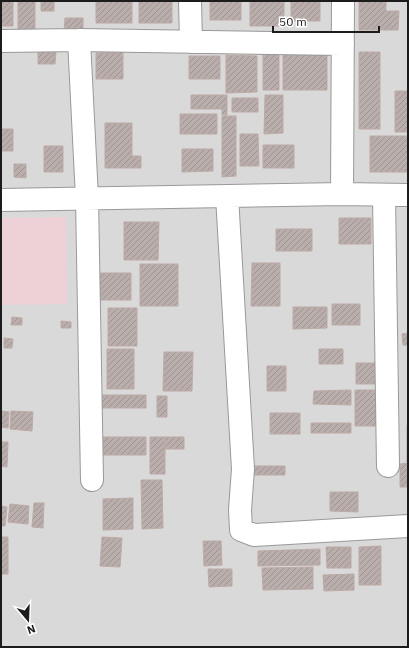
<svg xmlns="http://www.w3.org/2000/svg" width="409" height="648" font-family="'IBM Plex Sans',sans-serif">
<defs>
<pattern id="building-hatch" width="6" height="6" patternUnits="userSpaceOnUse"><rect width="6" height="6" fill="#b9aeac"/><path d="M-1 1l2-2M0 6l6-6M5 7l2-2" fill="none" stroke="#9e9593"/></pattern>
</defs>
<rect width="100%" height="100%" fill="#ede7e2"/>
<path fill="#dad9d9" d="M1,1H408V647H1Z"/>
<path fill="#edd1d6" d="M66,217L67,304L1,305V218Z"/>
<path fill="url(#building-hatch)" stroke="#bdaaa5" d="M1,1H13V26H1Z
M18,1H35V30H18Z
M41,1H54V11H41Z
M96,1H132V23H96Z
M139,1H172V23H139Z
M210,1H241V20H210Z
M291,1H320V21H291Z
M359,1H386V11H399L398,30H359Z
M250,2H284V26H250Z
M65,18H83V32H64Z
M38,51H56L55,64H38Z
M263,51H279V90H263Z
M283,51H327V90H283Z
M123,52V79H96V53Z
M359,52H380V129H359Z
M226,55L257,56V92L226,93Z
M189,56H220V79H189Z
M395,91H408V132H395Z
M191,95H227V115H222V109H191Z
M265,95H283V133L264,134Z
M232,98H258V112H232Z
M180,114H217V134H180Z
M222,116H236V176L222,177Z
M105,123H132V156H141V168H105Z
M1,129H13V151H1Z
M240,134H258L259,166H240Z
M370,136H408V172H370Z
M263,145H294V168H263Z
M44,146H63V172H44Z
M182,149H213V171L182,172Z
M14,164H26V178L14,177Z
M339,218H371V244H339Z
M124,222H159L158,260H124Z
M276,229H312V251H276Z
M252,263H280V306H251Z
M140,264H178V306H140Z
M97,273H131V300H97Z
M332,304H360V325H332Z
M293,307H327V328L293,329Z
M108,308H137V346H108Z
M12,317L22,318V325H11Z
M61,321L71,322V328H61Z
M408,333V345H403L402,334Z
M4,338L13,339L12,348H4Z
M107,349H134V389H107Z
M319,349H343V364H319Z
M164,352H193L192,391H163Z
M356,363H380V384H356Z
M267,366H286V391H267Z
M351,390V405L313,404L314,391Z
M355,390H378V426H355Z
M101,395H146V408H101Z
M157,396H167V417H157Z
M1,411L9,412L8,428L1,427Z
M11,411L33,412L32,431L10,429Z
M270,413H300V434H270Z
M311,423H351V433H311Z
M407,425H408V439H407Z
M103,437H146V455H103Z
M150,437H165V474H150Z
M165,437H184V449H165Z
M407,439H408V462H407Z
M1,442H8L7,467L1,466Z
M408,463V487H400V464Z
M249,466H285V475H249Z
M141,480H162L163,528L142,529Z
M330,492H358V512L330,511Z
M133,498V529L103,530V499Z
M34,503H44L43,528L32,527Z
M10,504L29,506L28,524L8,522Z
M1,506L7,507L5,526H1Z
M1,537H8V574H1Z
M102,537L122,538L120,567L100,566Z
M203,541H221L222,565L204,566Z
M381,546V585H359V547Z
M326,547H351V568H327Z
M320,549V565L258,566V551Z
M313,567V589L263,590L262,568Z
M208,569H232V586L209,587Z
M354,574V590L324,591L323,575Z"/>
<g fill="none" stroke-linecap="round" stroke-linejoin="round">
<defs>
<path id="minor" d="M190,1L191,42
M79,40L87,198L92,480
M1,41L79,40L343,44
M342,194L343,1
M384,195L388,466
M227,196L243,469L240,510L241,530L254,535L408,526
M1,200L342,194L408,195"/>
</defs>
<use href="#minor" stroke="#999" stroke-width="24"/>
<use href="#minor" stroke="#fff" stroke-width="22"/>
</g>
<rect width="409" height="648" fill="none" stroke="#1c1c1c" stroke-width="4"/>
<g transform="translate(28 620) rotate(161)" stroke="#ffffff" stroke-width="3" paint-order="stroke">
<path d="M0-3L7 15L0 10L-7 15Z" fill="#1c1c1c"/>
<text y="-6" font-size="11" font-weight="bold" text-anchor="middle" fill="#1c1c1c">N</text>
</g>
<path d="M273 26v6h106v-6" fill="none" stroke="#1c1c1c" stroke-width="2"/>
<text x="279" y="26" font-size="12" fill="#1c1c1c" stroke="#ffffff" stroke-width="3" paint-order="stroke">50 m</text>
</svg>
